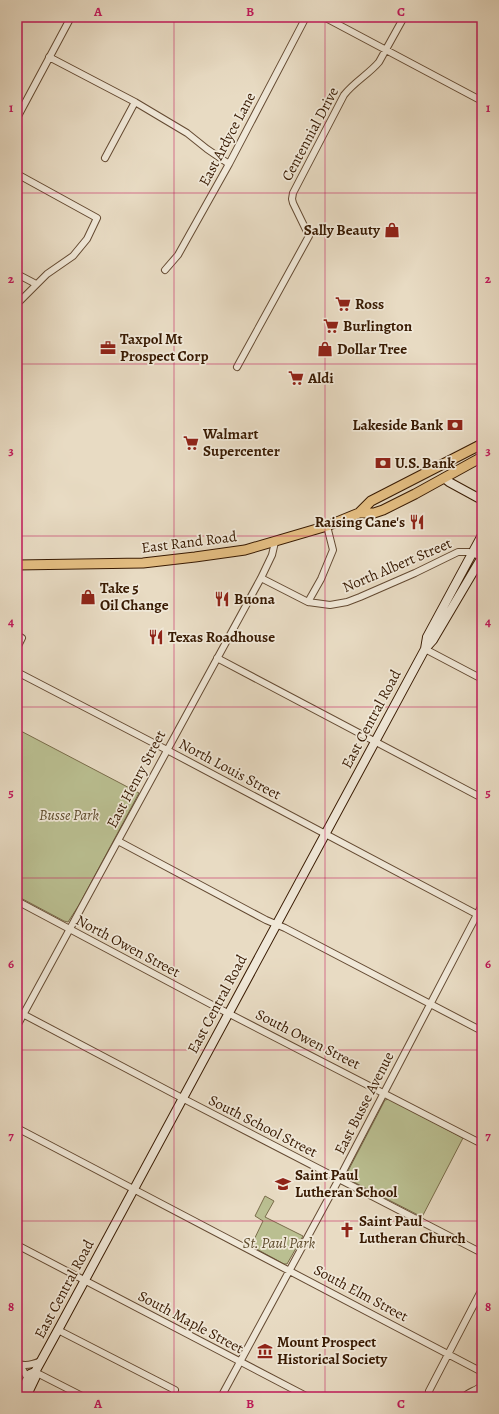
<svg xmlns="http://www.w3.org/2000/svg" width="499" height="1414" font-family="Alegreya,serif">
<rect width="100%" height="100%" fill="#e8dbc3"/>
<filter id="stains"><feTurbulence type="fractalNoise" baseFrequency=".005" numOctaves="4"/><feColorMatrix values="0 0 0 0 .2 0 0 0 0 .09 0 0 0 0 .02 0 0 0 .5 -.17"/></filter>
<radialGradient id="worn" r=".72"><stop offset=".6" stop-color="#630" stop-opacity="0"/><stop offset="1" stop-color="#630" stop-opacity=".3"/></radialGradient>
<path fill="#babf91" stroke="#796c4a" d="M17,729L139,793L79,905L68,922L64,921L17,896Z
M389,1099L463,1138L422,1217L346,1178L347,1173L385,1100Z
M265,1196L274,1201L265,1217L303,1236L287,1264H284L251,1246L263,1221L255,1216Z"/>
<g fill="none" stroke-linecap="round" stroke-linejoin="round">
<defs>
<path id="street" d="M324,17L482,101
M49,57L135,102L187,133L207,149L229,164
M17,118L71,17
M105,158L135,102
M17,174L97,218L87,239L73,256L47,274L17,304
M165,270L178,255L229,164L306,17
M17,274L36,284
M237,367L309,236L293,203L292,199L293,193L344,95C354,82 369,74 379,62L404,17
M261,578L308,602L330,605L347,602L360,597L415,573L458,552H469L482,557
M308,602L321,579L333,550L327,526
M17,635L22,638L17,648
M425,649L482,679
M217,658L482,798
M17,672L167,750L482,917
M118,841L266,920L285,928L482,1031
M17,901L218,1008L482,1144
M17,1011L182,1098L482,1253
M17,1026L261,578L272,555L275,542
M17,1128L482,1372
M17,1245L308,1397
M58,1330L175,1390L172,1397
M17,1363C24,1367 34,1364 41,1361
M20,1365L28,1379
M35,1372L84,1397
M429,1391L482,1289
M221,1397L339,1179L482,905
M464,1397C469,1391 477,1391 482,1385"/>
<path id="secondary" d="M444,478L449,482L482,500
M425,649L427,637L482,535
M18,1397L30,1374L35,1372L58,1330L425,649L433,640L482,557
M26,1397L36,1376L35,1372"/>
<path id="primary" d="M359,513H374L383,510L415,494L482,457
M17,565L143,563L195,557L245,550L327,526L359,513L371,501L482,444"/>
</defs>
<use href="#street" stroke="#644a32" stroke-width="8"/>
<use href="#secondary" stroke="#381a02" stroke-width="10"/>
<use href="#primary" stroke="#381a02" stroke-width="11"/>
<use href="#street" stroke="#f0e8d8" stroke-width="6"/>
<use href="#secondary" stroke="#f0e8d8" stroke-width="8"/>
<use href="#primary" stroke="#e4be82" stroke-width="9"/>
</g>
<path fill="none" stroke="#c2185b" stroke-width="1" stroke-opacity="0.55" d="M174,17V1397M325,17V1397M17,193H482M17,364H482M17,536H482M17,707H482M17,878H482M17,1050H482M17,1221H482"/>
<defs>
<symbol id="shop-bare" viewBox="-9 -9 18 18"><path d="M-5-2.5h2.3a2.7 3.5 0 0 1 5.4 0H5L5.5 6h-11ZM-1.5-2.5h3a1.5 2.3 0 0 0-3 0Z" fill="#8f2418" stroke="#f0e8d8" stroke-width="2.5" paint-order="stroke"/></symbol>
<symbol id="supermarket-bare" viewBox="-9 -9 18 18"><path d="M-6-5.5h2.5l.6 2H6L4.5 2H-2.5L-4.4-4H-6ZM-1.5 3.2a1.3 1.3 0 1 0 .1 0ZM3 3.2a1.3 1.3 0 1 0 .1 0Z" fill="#8f2418" stroke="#f0e8d8" stroke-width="2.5" paint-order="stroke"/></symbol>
<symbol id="office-bare" viewBox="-9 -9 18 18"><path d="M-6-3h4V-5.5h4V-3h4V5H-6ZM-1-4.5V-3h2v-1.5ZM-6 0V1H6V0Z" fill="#8f2418" stroke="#f0e8d8" stroke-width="2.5" paint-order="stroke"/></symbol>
<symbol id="bank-bare" viewBox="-9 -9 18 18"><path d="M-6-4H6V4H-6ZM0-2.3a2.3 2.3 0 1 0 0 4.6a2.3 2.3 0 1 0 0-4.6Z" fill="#8f2418" stroke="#f0e8d8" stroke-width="2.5" paint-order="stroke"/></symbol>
<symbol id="restaurant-bare" viewBox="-9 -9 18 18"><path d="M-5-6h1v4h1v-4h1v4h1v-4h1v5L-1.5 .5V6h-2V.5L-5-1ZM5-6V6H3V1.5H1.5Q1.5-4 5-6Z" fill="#8f2418" stroke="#f0e8d8" stroke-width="2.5" paint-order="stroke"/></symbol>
<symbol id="school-bare" viewBox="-9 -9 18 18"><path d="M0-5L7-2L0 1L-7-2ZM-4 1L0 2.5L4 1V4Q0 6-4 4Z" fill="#8f2418" stroke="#f0e8d8" stroke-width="2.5" paint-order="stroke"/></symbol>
<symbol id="church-bare" viewBox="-9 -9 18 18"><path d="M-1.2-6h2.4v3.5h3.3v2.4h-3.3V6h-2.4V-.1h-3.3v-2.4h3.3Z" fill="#8f2418" stroke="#f0e8d8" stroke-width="2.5" paint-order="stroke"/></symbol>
<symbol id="museum-bare" viewBox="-9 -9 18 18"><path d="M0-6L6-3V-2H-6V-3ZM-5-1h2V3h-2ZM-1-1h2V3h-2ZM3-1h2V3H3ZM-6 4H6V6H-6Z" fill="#8f2418" stroke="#f0e8d8" stroke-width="2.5" paint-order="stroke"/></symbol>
</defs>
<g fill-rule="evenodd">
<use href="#shop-bare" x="381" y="219" width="22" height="22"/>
<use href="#supermarket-bare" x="332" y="293" width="22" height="22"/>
<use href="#supermarket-bare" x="320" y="315" width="22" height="22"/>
<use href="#office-bare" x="97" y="337" width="22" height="22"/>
<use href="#shop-bare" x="314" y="338" width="22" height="22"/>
<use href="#supermarket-bare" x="285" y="367" width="22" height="22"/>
<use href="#bank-bare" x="444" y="414" width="22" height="22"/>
<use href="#supermarket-bare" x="180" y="432" width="22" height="22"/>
<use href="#bank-bare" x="372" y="452" width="22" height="22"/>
<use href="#restaurant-bare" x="406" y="511" width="22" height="22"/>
<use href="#shop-bare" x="77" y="586" width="22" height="22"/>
<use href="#restaurant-bare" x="211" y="588" width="22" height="22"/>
<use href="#restaurant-bare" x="145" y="626" width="22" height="22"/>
<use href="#school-bare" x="272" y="1173" width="22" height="22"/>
<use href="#church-bare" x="336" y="1219" width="22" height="22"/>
<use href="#museum-bare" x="254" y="1340" width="22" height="22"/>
</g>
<g text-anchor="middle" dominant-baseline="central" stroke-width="3.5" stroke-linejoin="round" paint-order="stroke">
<g font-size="15" fill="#381a02" stroke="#f0e8d8">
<text transform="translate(310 134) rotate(-62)">Centennial Drive</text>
<text transform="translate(227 139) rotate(-62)">East Ardyce Lane</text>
<text transform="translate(189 542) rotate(-7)">East Rand Road</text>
<text transform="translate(397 565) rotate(-23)">North Albert Street</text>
<text transform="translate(371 719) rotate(-62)">East Central Road</text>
<text transform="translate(230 769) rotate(28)">North Louis Street</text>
<text transform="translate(136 779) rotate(-62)">East Henry Street</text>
<text transform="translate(128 946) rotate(28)">North Owen Street</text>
<text transform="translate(217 1004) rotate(-62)">East Central Road</text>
<text transform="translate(308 1039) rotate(27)">South Owen Street</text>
<text transform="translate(364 1103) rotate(-63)">East Busse Avenue</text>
<text transform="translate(263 1126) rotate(27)">South School Street</text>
<text transform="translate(64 1289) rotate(-62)">East Central Road</text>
<text transform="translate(361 1293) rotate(28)">South Elm Street</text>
<text transform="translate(191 1322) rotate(28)">South Maple Street</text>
</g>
<g font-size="15" font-weight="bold" fill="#381a02" stroke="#f0e8d8" text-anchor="start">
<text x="380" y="230" text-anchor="end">Sally Beauty</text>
<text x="355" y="304">Ross</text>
<text x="343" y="326">Burlington</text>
<text x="120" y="339">Taxpol Mt<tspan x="120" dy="17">Prospect Corp</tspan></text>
<text x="337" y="349">Dollar Tree</text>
<text x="308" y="378">Aldi</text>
<text x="443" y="425" text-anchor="end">Lakeside Bank</text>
<text x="203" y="434">Walmart<tspan x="203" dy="17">Supercenter</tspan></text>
<text x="395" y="463">U.S. Bank</text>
<text x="405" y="522" text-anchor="end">Raising Cane's</text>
<text x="100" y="588">Take 5<tspan x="100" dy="17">Oil Change</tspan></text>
<text x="234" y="599">Buona</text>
<text x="168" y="637">Texas Roadhouse</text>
<text x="295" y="1175">Saint Paul<tspan x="295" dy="17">Lutheran School</tspan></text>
<text x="359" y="1221">Saint Paul<tspan x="359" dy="17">Lutheran Church</tspan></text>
<text x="277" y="1342">Mount Prospect<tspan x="277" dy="17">Historical Society</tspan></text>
</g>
<g font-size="15" font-style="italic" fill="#5f4c2d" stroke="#f0e8d8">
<text x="69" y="815">Busse Park</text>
<text x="279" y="1243">St. Paul Park</text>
</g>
</g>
<rect width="499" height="1414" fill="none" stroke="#e8dbc3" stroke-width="44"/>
<rect x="22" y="22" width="455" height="1370" fill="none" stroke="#c2185b" stroke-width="1.5"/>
<g font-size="13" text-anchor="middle" font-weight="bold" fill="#c2185b">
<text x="98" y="16">A</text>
<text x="250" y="16">B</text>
<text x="401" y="16">C</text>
<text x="11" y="112">1</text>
<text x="488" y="112">1</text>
<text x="11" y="283">2</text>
<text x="488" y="283">2</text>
<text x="11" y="455">3</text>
<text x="488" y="455">3</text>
<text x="11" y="626">4</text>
<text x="488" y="626">4</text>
<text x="11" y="797">5</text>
<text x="488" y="797">5</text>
<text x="11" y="968">6</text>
<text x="488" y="968">6</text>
<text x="11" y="1140">7</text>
<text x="488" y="1140">7</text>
<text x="11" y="1311">8</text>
<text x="488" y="1311">8</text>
<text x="98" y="1408">A</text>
<text x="250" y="1408">B</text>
<text x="401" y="1408">C</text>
</g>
<rect width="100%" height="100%" filter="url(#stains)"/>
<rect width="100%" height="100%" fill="url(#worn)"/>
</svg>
